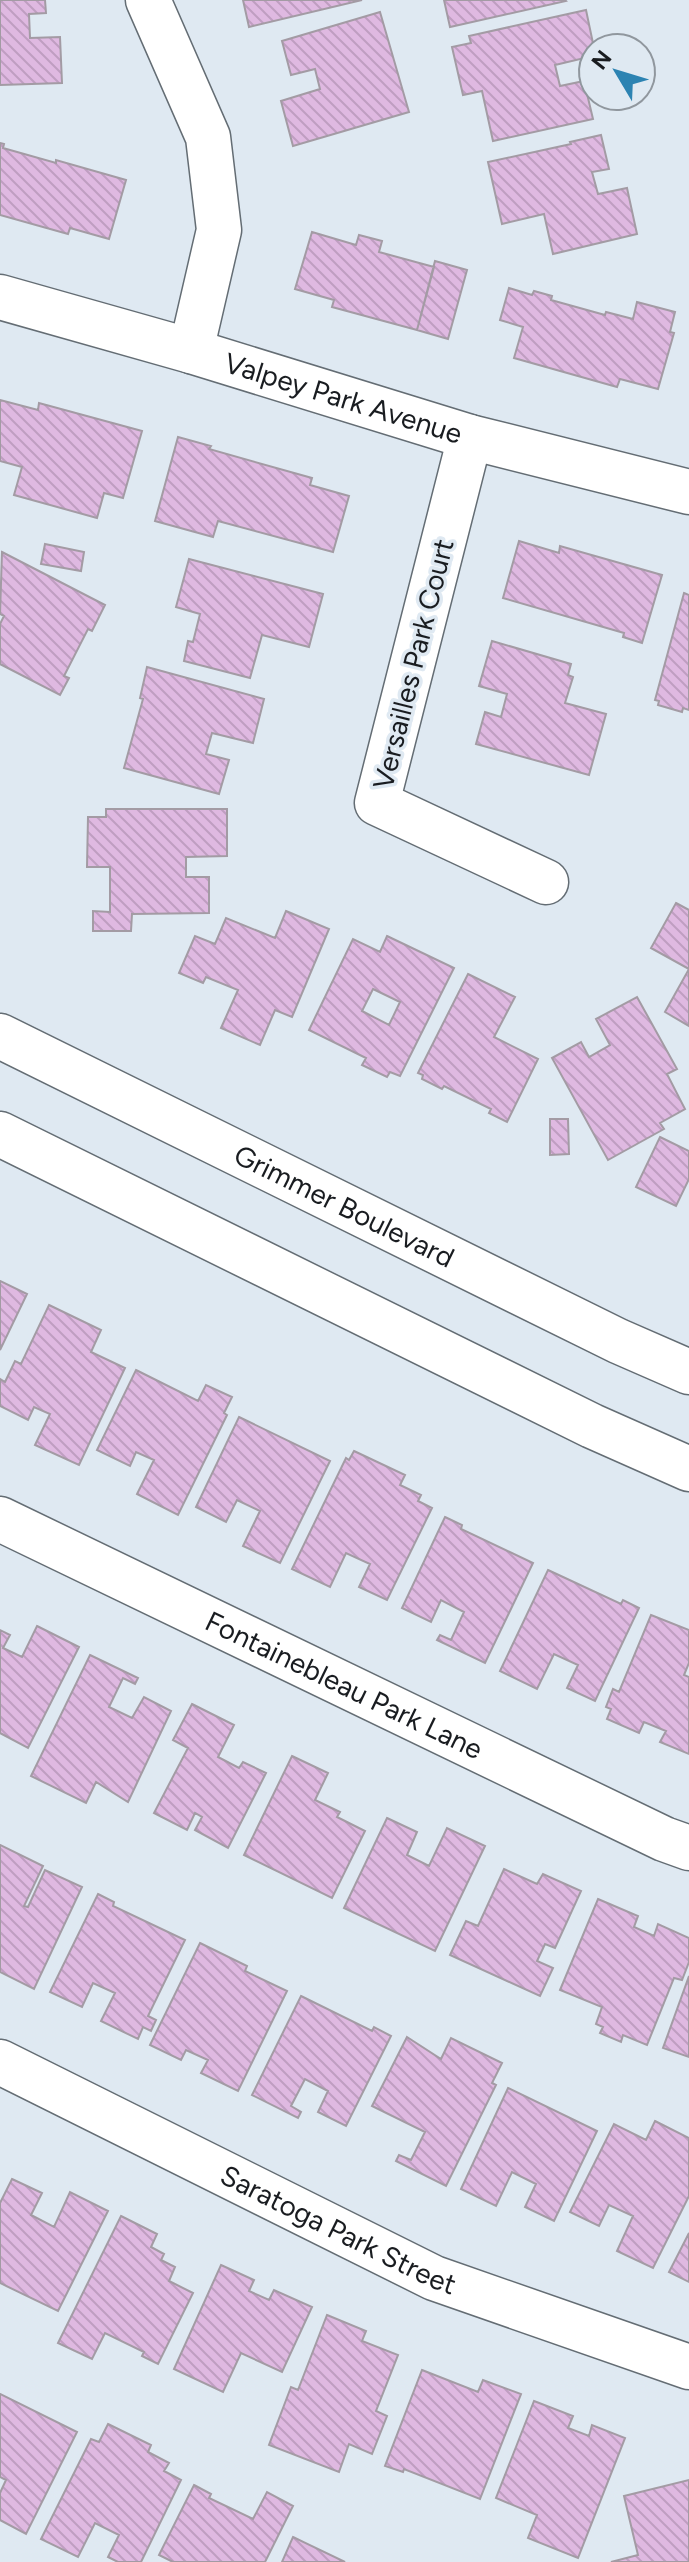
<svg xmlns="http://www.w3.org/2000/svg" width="689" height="2562" font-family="Figtree,sans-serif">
<defs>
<pattern id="building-back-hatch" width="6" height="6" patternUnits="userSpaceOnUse" patternTransform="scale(2)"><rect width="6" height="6" fill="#dfb9e1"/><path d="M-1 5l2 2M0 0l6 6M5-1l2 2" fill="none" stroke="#bf9ec1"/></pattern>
</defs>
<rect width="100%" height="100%" fill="#dfe9f2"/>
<path fill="url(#building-back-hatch)" stroke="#a39ba4" stroke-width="2" fill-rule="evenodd" d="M0,0H45L46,13L29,14L30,38L60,37L62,83L0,85Z
M243,0H362L249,27Z
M444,0H565L566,1L450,27Z
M586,10L594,48L593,56L555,65L560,86L584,81L593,119L493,141L482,91L463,95L452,47L471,43L469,36Z
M380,12L409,112L293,146L281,101L320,89L315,69L291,75L282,41Z
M601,135L609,169L592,172L598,194L627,188L637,234L553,254L544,214L502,224L488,162L571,144L570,142Z
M0,143L4,144L3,148L56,163V160L126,180L109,239L70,228L68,234L0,215Z
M312,232L356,245L359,235L382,241L379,252L434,267L417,330L332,307L334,300L295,289Z
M435,261L467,270L448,339L417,330Z
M509,288L532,295L534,291L552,296L551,300L605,315L606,312L633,319L637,302L675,312L670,332L674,333L658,389L620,379L617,387L514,358L523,327L500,320Z
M0,400L38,410L39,403L142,431L123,498L104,493L97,518L14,495L22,467L0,461Z
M178,437L211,446L209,449L312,478L310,485L349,496L333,552L218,521L213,537L155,521Z
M519,541L559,553L560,546L662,575L642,643L623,637L624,633L503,598Z
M45,544L84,552L81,571L41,564Z
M2,552L105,605L92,631L88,629L64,676L69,678L60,695L0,664V624L4,616L0,614Z
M189,559L323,594L309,647L262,635L250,678L184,661L188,641L193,642L200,614L176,607Z
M684,593L689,595V710L683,708L682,712L658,705L659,701L655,700Z
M492,641L571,664L568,675L573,677L565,703L606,714L589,775L476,744L485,712L501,717L507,694L479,686Z
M147,667L264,699L253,743L212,733L206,754L229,760L219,794L124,768L143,699L140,698Z
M106,809H227V856L186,857V877H209V913L132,914L131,931H93V911L110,912V867H87L88,817H106Z
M676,903L689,910V969L651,948Z
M286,911L329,929L292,1017L275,1010L260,1045L221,1028L238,990L206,977L203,983L179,973L195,936L215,944L226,918L275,938Z
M387,936L454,968L400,1076L390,1072L387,1077L362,1065L366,1058L309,1030L353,939L380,952ZM373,989L400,1002L389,1025L362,1011Z
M689,969V1026L665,1012Z
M468,974L515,997L494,1037L538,1059L507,1122L489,1113L491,1109L444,1086L442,1089L422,1079L423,1075L418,1073Z
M637,997L677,1069L667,1074L685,1109L660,1123L664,1129L608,1160L552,1058L581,1042L589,1057L610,1045L596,1019Z
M550,1119H568L569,1154L550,1155Z
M660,1137L689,1151V1179L676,1206L636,1187Z
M0,1281L27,1294L0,1350Z
M49,1305L101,1330L91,1352L125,1368L79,1465L35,1445L50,1414L34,1407L28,1420L0,1406V1379L5,1382L15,1361L21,1364Z
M136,1370L198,1401L206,1385L232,1397L224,1413L227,1415L178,1515L137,1494L154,1460L136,1452L130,1466L97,1450Z
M239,1417L330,1461L280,1563L243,1546L260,1511L237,1500L226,1522L196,1507Z
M354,1451L405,1475L400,1485L421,1495L418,1501L432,1508L387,1600L359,1587L370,1564L346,1553L330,1587L292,1569L346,1458L349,1460Z
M445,1517L462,1525L461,1529L533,1563L485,1663L437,1640L440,1635L451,1640L464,1612L441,1600L431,1622L402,1608Z
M548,1570L621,1604L623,1600L639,1608L595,1701L567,1688L578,1665L554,1654L537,1689L500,1671Z
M651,1615L689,1630V1663L684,1675L689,1677V1754L660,1742L666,1731L644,1722L639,1733L607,1719L611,1709L606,1707L613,1689L619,1692Z
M37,1626L79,1647L28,1748L0,1733V1630L10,1635L3,1648L22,1657Z
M90,1655L138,1678L135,1684L123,1678L109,1707L132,1718L144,1697L171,1711L128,1802L96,1782L86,1803L31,1776Z
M192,1704L234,1725L218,1757L239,1768L243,1762L266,1773L228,1848L195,1830L202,1817L195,1813L187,1830L154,1813L188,1748L173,1740Z
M292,1756L328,1773L315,1800L340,1812L337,1817L365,1831L332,1898L244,1855Z
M387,1818L417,1832L407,1855L429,1866L447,1828L485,1846L435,1951L344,1908Z
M0,1845L43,1866L24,1906L28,1907L45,1870L82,1887L34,1989L0,1972Z
M504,1869L537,1884L543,1874L581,1891L555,1948L545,1944L537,1961L553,1968L540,1996L450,1955L466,1921L478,1926Z
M98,1894L114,1902L113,1906L185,1940L148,2016L156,2020L151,2031L143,2027L138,2039L101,2021L115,1993L93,1983L82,2007L50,1992Z
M598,1899L638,1916L634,1927L654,1936L658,1924L689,1938V1962L682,1980L674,1978L647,2045L623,2035L621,2042L600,2033L603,2027L596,2024L602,2007L560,1990Z
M200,1943L247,1966L245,1971L287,1991L238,2091L201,2073L208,2060L186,2050L181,2060L150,2045Z
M689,1976V2057L663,2048Z
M301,1996L372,2031L374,2027L391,2036L346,2126L318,2112L328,2091L305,2079L291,2106L301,2112L298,2118L252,2095Z
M407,2037L441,2059L451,2038L502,2063L492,2083L496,2085L446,2186L396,2161L399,2155L411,2160L425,2132L372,2106Z
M508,2088L597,2131L554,2221L525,2207L536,2184L512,2172L496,2206L461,2189Z
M655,2121L689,2138V2196L653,2268L617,2251L633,2216L609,2205L599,2226L570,2212L614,2124L646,2140Z
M12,2179L42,2193L31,2215L54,2227L70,2192L108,2211L58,2311L0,2283V2203Z
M121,2216L157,2234L151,2247L164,2254L161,2260L175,2267L169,2281L193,2293L158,2364L142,2356L144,2352L105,2333L92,2359L58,2343Z
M689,2233V2282L669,2272Z
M221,2265L254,2280L249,2291L269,2300L274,2290L312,2307L282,2372L241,2353L223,2392L174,2369Z
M327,2315L366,2331L362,2341L398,2355L376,2411L387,2416L372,2454L349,2444L339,2472L269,2445L291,2387L298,2390Z
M422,2370L478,2392L483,2380L521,2394L480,2499L404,2469L403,2472L385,2466Z
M0,2394L77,2432L26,2534L0,2520V2493L6,2480L0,2477Z
M534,2401L573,2416L568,2428L589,2436L592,2425L625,2438L578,2558L528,2538L537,2515L496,2498Z
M108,2424L151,2445L148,2452L169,2463L164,2471L181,2480L141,2562H118L108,2557L119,2535L95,2523L78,2557L41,2539L91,2439L99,2442Z
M689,2480V2562H611L638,2555L624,2496Z
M194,2485L211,2494L209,2498L253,2519L267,2492L293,2506L265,2562H173L159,2555Z
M293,2537L345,2562H282Z"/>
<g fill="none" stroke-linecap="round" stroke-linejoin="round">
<defs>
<g id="minor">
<path d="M148,0L208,137L219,230L191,351"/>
<path id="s1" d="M0,297L191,351L470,437L689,492"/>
<path d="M470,437L377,803L546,882"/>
<path id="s2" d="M0,1519L664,1839L689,1848"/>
<path id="s3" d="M0,2062L434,2278L689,2367"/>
</g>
<g id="secondary">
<path id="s4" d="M0,1036L618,1341L689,1372"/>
<path d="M0,1134L592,1426L689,1469"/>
</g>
</defs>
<use href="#minor" stroke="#646d74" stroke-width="47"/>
<use href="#secondary" stroke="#646d74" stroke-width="47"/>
<use href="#minor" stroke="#fff" stroke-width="44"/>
<use href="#secondary" stroke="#fff" stroke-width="44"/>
</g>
<g text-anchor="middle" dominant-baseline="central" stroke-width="7" stroke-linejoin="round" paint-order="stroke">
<g font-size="28" fill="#191c20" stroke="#dfe9f2">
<text stroke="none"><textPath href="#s1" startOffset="358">Valpey Park Avenue</textPath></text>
<text transform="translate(413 664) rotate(-76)">Versailles Park Court</text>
<text stroke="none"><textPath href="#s4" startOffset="384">Grimmer Boulevard</textPath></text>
<text stroke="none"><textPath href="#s2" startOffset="382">Fontainebleau Park Lane</textPath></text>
<text stroke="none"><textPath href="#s3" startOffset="378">Saratoga Park Street</textPath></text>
</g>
</g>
<g transform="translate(617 72) rotate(308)"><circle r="38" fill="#dfe9f2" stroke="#90979e" stroke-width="2"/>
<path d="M0-6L14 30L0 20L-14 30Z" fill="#2c83b2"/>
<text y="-12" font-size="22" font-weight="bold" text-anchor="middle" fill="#191c20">N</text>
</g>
</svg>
